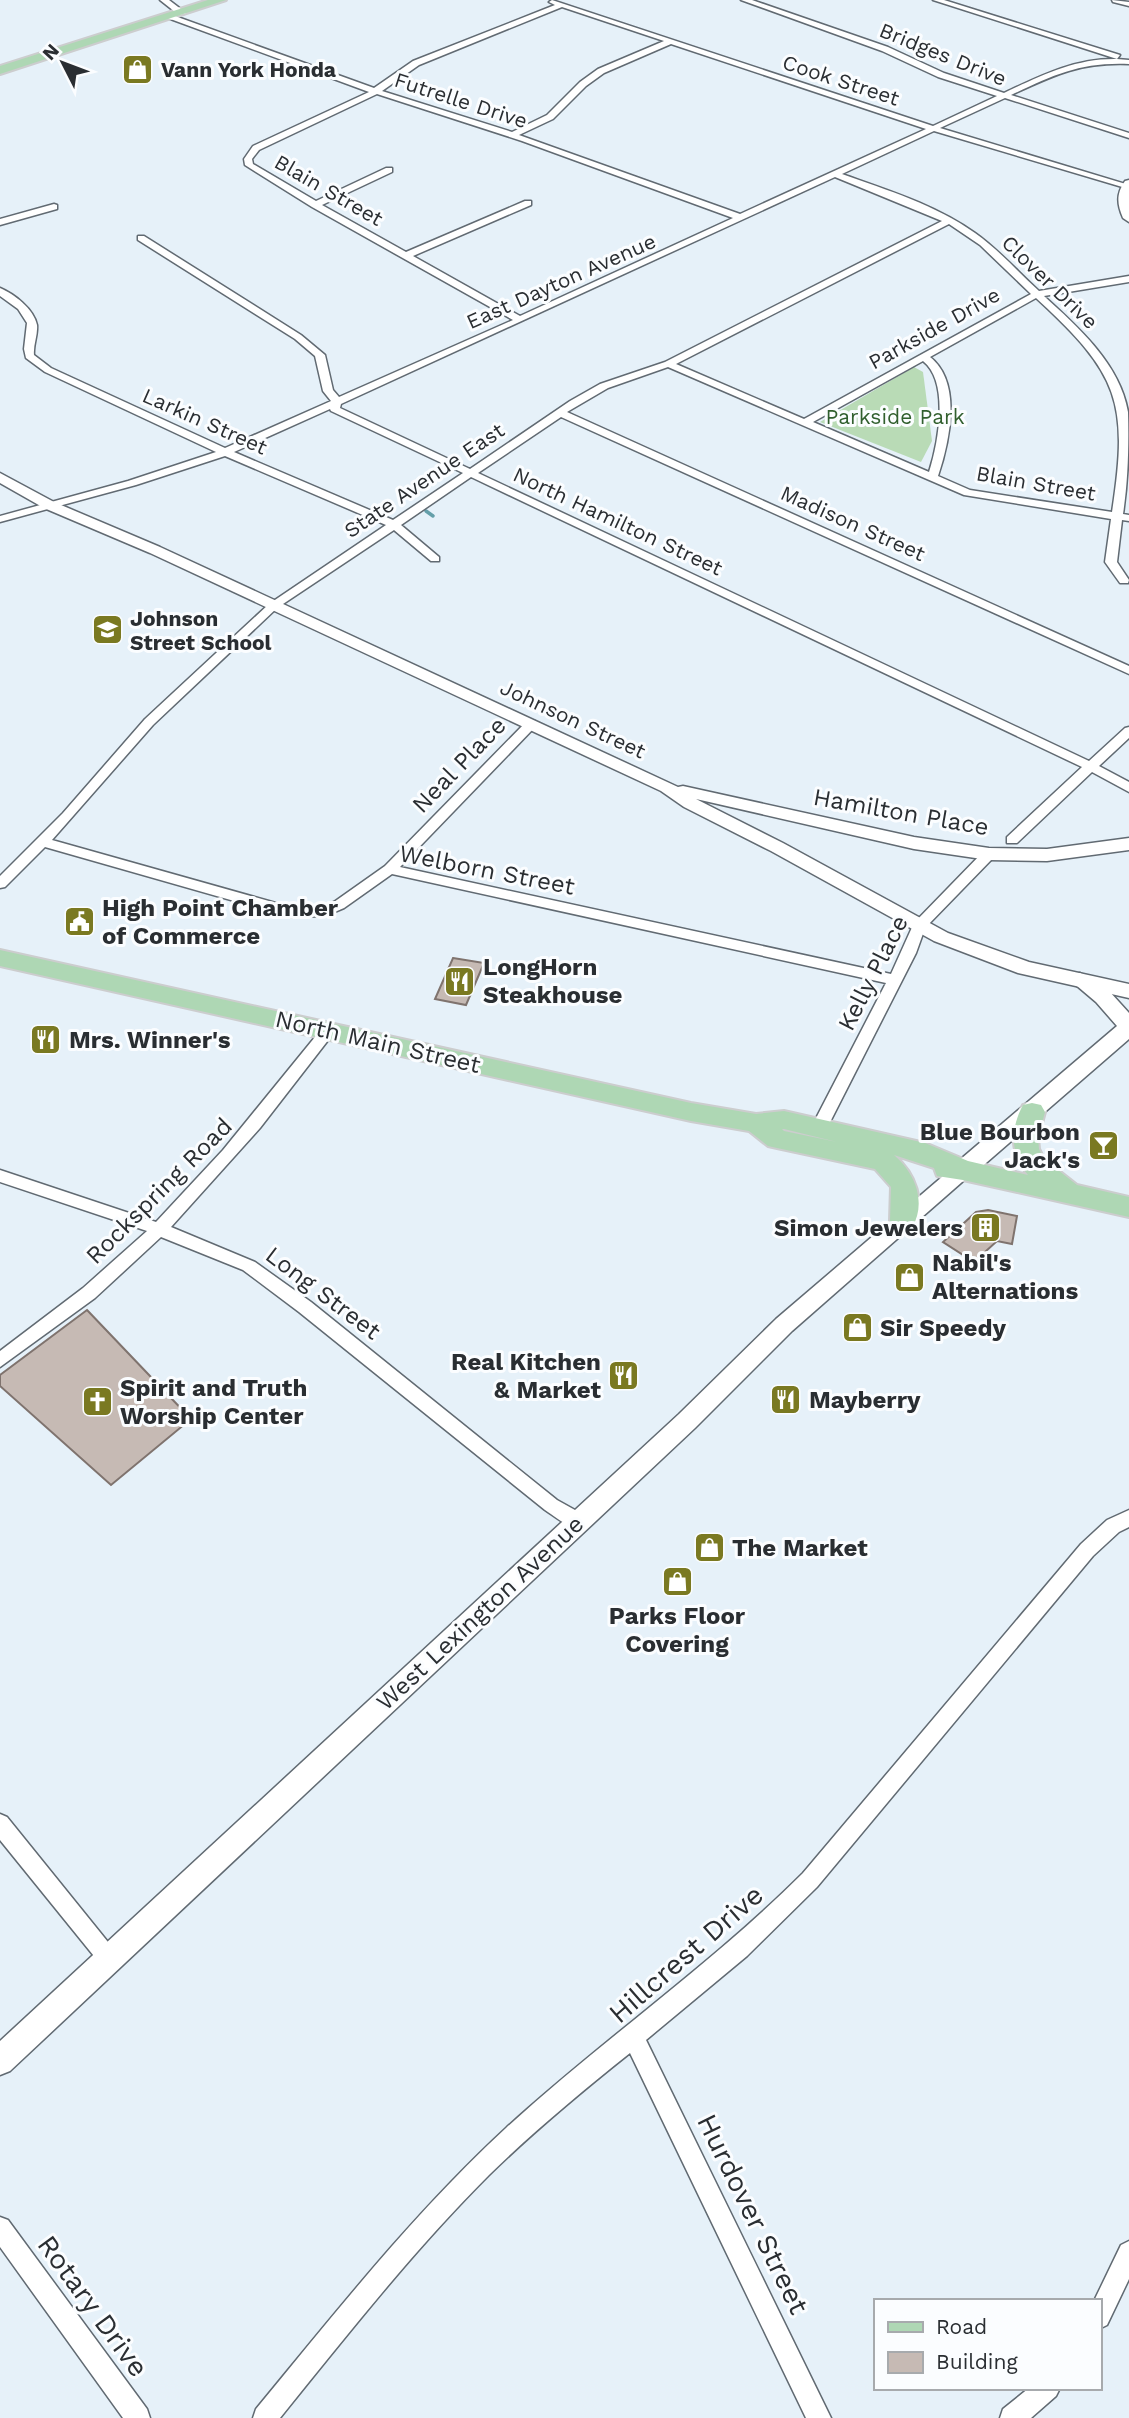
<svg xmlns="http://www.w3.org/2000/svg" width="1129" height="2418" font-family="'Work Sans',sans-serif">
<rect width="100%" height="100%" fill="#e6f1f9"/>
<path fill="#b9dbb6" d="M914,367L923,372L932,441L921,462L820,422Z"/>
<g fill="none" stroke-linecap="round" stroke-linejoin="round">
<path stroke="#649fa9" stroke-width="3.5" d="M426,511L433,516"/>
</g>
<path fill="#c6bab4" stroke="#7f736e" stroke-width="2" d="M453,958L484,963L466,1005L435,999Z
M988,1210L1017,1216L1012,1244L997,1241L974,1262L943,1242L976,1212Z
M87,1310L191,1419L111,1485L0,1386V1375Z"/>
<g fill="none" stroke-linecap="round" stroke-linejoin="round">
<defs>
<path id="minor" d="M160,0H169L186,13L179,15Z
M552,0L933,126L997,96L938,77L882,51L741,0H752L888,47L944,73L1004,93C1040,76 1075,58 1117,59L933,0H944L1120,55L1117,59L1129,60V64C1080,62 1054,75 1011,95L1129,133V138L1005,98L940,128L1129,185V189L934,131L842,174C887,190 936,205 975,233C998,249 1018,272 1039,291L1129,276V282L1044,296C1078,327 1120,364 1128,412C1129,444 1128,482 1123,514L1129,515V521L1122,520L1117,562L1129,580L1128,583H1120L1105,562L1111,519L964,495L668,367L608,388L567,412L1129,666V674L561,417L478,473L1089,761L1125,728L1129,727V738L1099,766L1129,782V792L1092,772L1017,843H1007V837L1082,767L471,477L401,525L439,557V561H431L394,530L277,608L153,725L52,840L290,907L318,908L334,902L385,866L527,721H535V727L400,867L891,974L914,923L984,851H994V857L925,928L916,953L827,1128L819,1134L811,1128L886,983L392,874L344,908L325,916L290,917L45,847L5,887L0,888V876L63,813L145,719L269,604L386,525L225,456L136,485L0,522V516L128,481L216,452L45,372L26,358L24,349L27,323L18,309L0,296V288C14,294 34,309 37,325C38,335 33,345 34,355L51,368L225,448L331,401L323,391L315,356L295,339L138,240V236H144L301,335L325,355L333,390L339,397L513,320L312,207L245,165L244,159L253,146L369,92L165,17L172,15L374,88L413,61L555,5L549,2ZM562,7L664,41L598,69L580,82L547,115L512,132L382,91L419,65ZM671,44L926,129L740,214L519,135L553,119L586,86L604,73ZM377,94L522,141L733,218L520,316L413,256L531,205V201H525L406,252L322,205L392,172V168H386L316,201L253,164L252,159L259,150ZM835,177L942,221L665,362L600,384L570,401L470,469L340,408L341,404ZM949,224L980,245L1031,294L804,419L676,364ZM1036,298C1119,374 1129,402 1112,512L970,490L938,476C949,443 963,383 930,357ZM923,361C950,382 938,444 929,472L813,422ZM330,409L331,411L463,473L393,520L234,452Z
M1112,0L1129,2V6L1113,2Z
M54,204L57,205V209L0,225V219Z
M329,1025L336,1030L260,1128L171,1227L255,1262L311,1302L557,1500L584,1515L587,1521L584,1527C571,1531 556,1517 545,1510L299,1312L243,1270L161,1237L95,1298L0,1367V1351L83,1288L147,1231L0,1182V1170L156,1222L223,1150L324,1026Z
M1129,1510V1527L1119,1532L1093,1556L817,1887L747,1956L646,2040L831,2418H806L630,2053C581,2092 533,2132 489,2175C413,2251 347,2335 280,2418H253L256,2409C336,2312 414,2213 506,2128C602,2040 710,1966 803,1873L1081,1544L1107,1520Z
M0,1814L7,1817L116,1952L120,1959L116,1966L109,1970L102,1966L0,1840Z
M0,2217L8,2220L147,2409L150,2418H123L0,2247Z
M1129,2241V2279L1107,2325L1099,2329V2301H1094L1121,2245Z
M1029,2388H1060L1056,2396L1031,2418H1000L1003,2409Z"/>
<path id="tertiary" d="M0,473L54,502L160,547L678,787L683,786L914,837L989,848L1047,849L1129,838V850L1047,861L989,860L914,849L696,799L783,843L948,933L1029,962L1129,984V998L1018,973L934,941L771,851L684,807L661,791L150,553L44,508L0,483Z
M963,1162L970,1165L973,1170L970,1175L792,1331L695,1428L10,2071L0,2075V2041L679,1414L776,1319L956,1165Z"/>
<path id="secondary" d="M1129,180V222L1123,218C1117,204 1116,194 1125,181Z
M1080,973L1110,992L1129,1013V1039L971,1176L963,1178L955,1176L952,1170L955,1164L1117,1026L1096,1002L1070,980L1073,975Z"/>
<path id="primary" d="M208,0H226L0,74V66Z
M0,950L691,1103L756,1114L784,1111L925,1143L968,1161L1028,1175C1010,1154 1010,1129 1023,1105L1032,1103L1041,1105L1045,1112L1038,1138L1039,1149L1044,1159L1077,1185L1129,1197V1217L963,1180L937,1176L934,1168L894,1155C915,1173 927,1202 912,1228L903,1231L894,1228L890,1221L891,1187L875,1169L777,1148L768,1146L749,1131L691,1121L0,966ZM782,1129H784L837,1142L784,1131Z"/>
</defs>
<use href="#minor" stroke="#616a72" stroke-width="3"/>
<use href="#tertiary" stroke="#616a72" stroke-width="3"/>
<use href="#secondary" stroke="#616a72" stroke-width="3"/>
<use href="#primary" stroke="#cccdce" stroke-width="4"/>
<use href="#minor" fill="#fff" fill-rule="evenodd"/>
<use href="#tertiary" fill="#fff" fill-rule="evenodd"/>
<use href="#secondary" fill="#fff" fill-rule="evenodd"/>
<use href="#primary" fill="#aed7b4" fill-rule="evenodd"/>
</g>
<defs>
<symbol id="shop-square" viewBox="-11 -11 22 22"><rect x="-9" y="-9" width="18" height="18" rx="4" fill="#7a7921" stroke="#fbfdff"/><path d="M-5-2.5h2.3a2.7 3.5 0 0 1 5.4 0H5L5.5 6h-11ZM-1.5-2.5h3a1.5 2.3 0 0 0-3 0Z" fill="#fff"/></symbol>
<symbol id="school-square" viewBox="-11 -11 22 22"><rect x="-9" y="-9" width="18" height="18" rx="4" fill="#7a7921" stroke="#fbfdff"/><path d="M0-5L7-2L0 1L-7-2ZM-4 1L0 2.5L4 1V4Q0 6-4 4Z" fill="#fff"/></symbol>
<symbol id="civic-square" viewBox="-11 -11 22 22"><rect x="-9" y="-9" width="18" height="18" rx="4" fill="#7a7921" stroke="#fbfdff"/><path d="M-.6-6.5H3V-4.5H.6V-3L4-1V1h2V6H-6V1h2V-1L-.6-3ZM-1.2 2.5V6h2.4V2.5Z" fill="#fff"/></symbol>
<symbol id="restaurant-square" viewBox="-11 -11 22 22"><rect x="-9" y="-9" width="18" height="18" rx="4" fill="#7a7921" stroke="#fbfdff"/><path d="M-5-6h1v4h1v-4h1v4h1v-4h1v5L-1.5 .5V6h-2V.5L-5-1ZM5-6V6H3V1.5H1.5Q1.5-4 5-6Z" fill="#fff"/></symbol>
<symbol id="bar-square" viewBox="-11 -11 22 22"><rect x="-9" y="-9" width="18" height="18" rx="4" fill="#7a7921" stroke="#fbfdff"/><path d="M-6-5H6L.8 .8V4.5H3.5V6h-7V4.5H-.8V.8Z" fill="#fff"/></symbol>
<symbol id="building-square" viewBox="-11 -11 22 22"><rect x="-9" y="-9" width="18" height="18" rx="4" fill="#7a7921" stroke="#fbfdff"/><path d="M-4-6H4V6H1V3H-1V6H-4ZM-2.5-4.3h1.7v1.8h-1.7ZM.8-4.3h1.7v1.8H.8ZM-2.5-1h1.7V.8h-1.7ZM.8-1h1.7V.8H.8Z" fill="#fff"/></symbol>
<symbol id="church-square" viewBox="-11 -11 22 22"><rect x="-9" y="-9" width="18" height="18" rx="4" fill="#7a7921" stroke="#fbfdff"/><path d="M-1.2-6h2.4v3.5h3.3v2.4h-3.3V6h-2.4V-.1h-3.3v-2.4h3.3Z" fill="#fff"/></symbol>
</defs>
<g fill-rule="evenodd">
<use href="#shop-square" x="120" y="52" width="35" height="35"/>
<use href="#school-square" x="90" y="612" width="35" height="35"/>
<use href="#civic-square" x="62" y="904" width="35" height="35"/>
<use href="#restaurant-square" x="442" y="964" width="35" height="35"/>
<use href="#restaurant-square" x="28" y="1022" width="35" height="35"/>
<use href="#bar-square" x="1086" y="1128" width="35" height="35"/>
<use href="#building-square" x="968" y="1210" width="35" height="35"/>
<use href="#shop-square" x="892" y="1260" width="35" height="35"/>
<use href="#shop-square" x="840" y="1310" width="35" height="35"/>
<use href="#restaurant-square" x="606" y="1358" width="35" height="35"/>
<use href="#restaurant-square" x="768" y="1382" width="35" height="35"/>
<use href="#church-square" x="80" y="1384" width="35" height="35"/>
<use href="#shop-square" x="692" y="1530" width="35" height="35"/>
<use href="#shop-square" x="660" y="1564" width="35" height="35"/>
</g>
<g text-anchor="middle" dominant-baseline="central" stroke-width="6" stroke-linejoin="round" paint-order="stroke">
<g font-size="21" fill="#2a2e32" stroke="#fbfdff">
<text transform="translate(943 54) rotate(22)">Bridges Drive</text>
<text transform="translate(841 80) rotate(18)">Cook Street</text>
<text transform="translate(461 100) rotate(18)">Futrelle Drive</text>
<text transform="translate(329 190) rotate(30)">Blain Street</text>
<text transform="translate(561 281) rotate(-24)">East Dayton Avenue</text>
<text transform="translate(1050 282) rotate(44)">Clover Drive</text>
<text transform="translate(934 328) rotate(-29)">Parkside Drive</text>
<text transform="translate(205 421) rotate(24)">Larkin Street</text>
<text transform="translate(424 480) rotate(-34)">State Avenue East</text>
<text transform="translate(1036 483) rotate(10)">Blain Street</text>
<text transform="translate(618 521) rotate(25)">North Hamilton Street</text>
<text transform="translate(853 523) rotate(24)">Madison Street</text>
<text transform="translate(573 719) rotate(25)">Johnson Street</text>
</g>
<g font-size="21" font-weight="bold" fill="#2a2e32" stroke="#fbfdff" text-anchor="start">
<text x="161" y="69">Vann York Honda</text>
<text x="130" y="618">Johnson<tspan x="130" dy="24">Street School</tspan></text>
</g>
<g font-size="21" fill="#315f2e" stroke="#fbfdff">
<text x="895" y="416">Parkside Park</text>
</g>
<g font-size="24" fill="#2a2e32" stroke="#fbfdff">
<text transform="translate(459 765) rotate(-46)">Neal Place</text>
<text transform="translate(901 812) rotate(10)">Hamilton Place</text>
<text transform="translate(487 870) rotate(11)">Welborn Street</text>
<text transform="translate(873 973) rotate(-63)">Kelly Place</text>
<text transform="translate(378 1042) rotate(13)">North Main Street</text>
<text transform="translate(159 1191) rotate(-45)">Rockspring Road</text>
<text transform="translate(323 1293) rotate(37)">Long Street</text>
<text transform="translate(480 1613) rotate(-43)">West Lexington Avenue</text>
</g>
<g font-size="24" font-weight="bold" fill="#2a2e32" stroke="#fbfdff" text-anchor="start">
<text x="102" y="908">High Point Chamber<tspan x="102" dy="28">of Commerce</tspan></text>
<text x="483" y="967">LongHorn<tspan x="483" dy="28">Steakhouse</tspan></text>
<text x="69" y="1040">Mrs. Winner's</text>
<text x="1080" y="1132" text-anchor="end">Blue Bourbon<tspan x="1080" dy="28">Jack's</tspan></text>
<text x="963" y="1228" text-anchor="end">Simon Jewelers</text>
<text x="932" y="1263">Nabil's<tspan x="932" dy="28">Alternations</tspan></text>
<text x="880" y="1328">Sir Speedy</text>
<text x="601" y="1362" text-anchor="end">Real Kitchen<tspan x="601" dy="28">&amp; Market</tspan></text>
<text x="120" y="1388">Spirit and Truth<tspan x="120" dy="28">Worship Center</tspan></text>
<text x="809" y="1400">Mayberry</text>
<text x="732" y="1548">The Market</text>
<text x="677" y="1616" text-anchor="middle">Parks Floor<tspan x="677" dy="28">Covering</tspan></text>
</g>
<g font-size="28" fill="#2a2e32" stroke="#fbfdff">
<text transform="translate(686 1954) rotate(-41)">Hillcrest Drive</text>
<text transform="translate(753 2214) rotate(64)">Hurdover Street</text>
<text transform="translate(93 2306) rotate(54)">Rotary Drive</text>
</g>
</g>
<rect x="874" y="2299" width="228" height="91" fill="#fbfdff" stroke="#a7aaad" stroke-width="2"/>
<rect x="888" y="2322" width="35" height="10" fill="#aed7b4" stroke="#a7aaad" stroke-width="2"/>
<text x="936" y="2334" font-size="21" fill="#2a2e32">Road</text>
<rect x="888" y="2352" width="35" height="21" fill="#c6bab4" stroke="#a7aaad" stroke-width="2"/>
<text x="936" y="2369" font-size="21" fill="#2a2e32">Building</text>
<g transform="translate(63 63) rotate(312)" stroke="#fbfdff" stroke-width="5" paint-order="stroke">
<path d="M0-5L12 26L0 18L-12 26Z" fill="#2a2e32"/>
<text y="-10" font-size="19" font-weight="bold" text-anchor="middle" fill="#2a2e32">N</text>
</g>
</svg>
